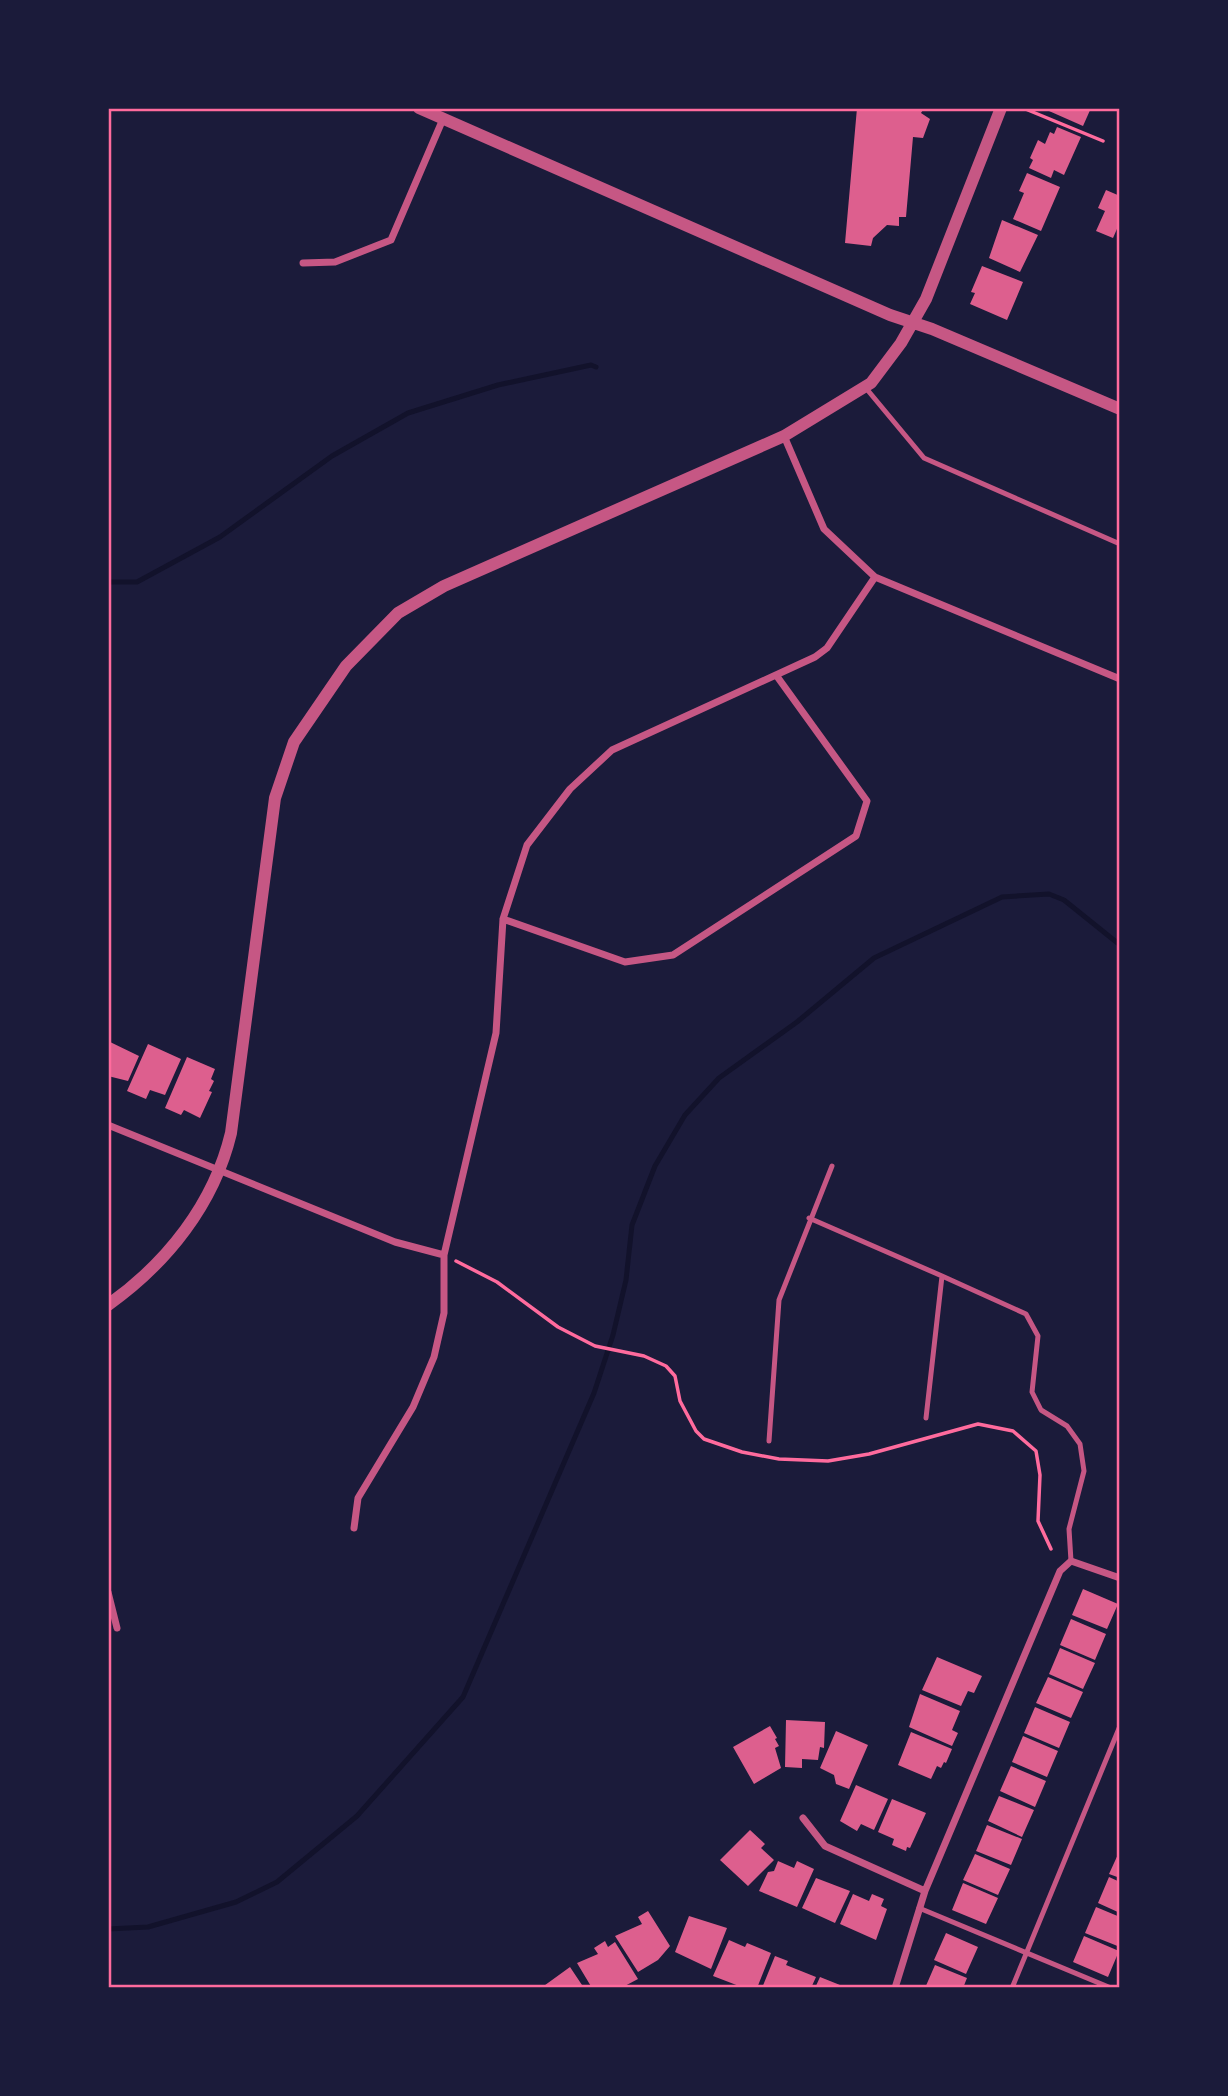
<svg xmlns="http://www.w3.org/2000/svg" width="1228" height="2096" font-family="'Public Sans',sans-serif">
<rect width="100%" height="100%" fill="#1b1b3a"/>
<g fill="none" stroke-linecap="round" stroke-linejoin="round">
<path stroke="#12122b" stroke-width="5" d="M108,582H137L220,537L332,456L408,413L498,385L591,365L596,367
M108,1929L148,1927L236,1902L277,1882L357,1816L463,1697L594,1393L613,1335L626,1280L632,1225L655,1166L685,1115L719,1078L797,1022L874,958L1002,897L1049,894L1064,900L1120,945"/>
</g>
<path fill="#dd5f8e" d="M857,108H924L921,113L930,119L923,138L913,137L906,217H899V226L887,225L873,238L871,246L845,243Z
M1051,108H1091L1083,126L1049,111Z
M1057,127L1081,137L1064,175L1054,170L1051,178L1029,168L1033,160L1030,158L1038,140L1045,144L1050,132L1054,134Z
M1027,173L1060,187L1041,231L1013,219L1024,193L1019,191Z
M1106,190L1120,196V222L1113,238L1096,231L1105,211L1098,208Z
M1002,220L1038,235L1020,272L989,258Z
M982,266L1023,282L1007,320L970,304L975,293L971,292Z
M108,1041L139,1056L128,1081L108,1076Z
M148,1044L181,1059L165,1095L150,1090L146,1099L127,1091Z
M187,1057L215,1069L211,1079L214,1081L209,1091L212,1092L200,1118L184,1110L181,1115L165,1108Z
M1083,1589L1118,1604L1107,1629L1072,1615Z
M1071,1619L1106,1634L1095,1660L1060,1645Z
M1060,1648L1095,1663L1083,1689L1049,1674Z
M937,1657L982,1676L974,1693L968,1691L961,1706L922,1690Z
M1048,1677L1083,1692L1071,1718L1036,1703Z
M920,1694L960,1711L952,1730L958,1733L952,1746L909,1727Z
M1035,1707L1070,1722L1059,1748L1024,1733Z
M786,1720L825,1722L824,1748L820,1747L818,1760L802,1759V1768L785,1767Z
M770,1726L777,1738L775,1739L779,1746L775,1748L781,1768L754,1784L733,1747Z
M836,1731L868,1745L849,1789L836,1784L834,1775L820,1768Z
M911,1732L952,1749L946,1763L944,1762L941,1768L937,1766L931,1779L898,1765Z
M1023,1736L1058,1751L1047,1777L1012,1762Z
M1011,1766L1046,1781L1035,1807L1000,1791Z
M856,1785L888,1799L874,1830L861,1824L857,1831L840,1821Z
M999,1796L1034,1810L1022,1837L988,1821Z
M892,1799L926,1813L910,1848L907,1847L906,1851L892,1845L894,1839L878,1832Z
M987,1825L1022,1839L1011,1865L976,1851Z
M750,1830L765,1844L761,1848L774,1860L748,1886L720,1860Z
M1120,1850V1878L1109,1874Z
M975,1854L1010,1869L998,1895L963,1880Z
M778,1861L794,1868L797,1861L814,1869L797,1907L759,1891L768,1872L774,1871Z
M1109,1877L1120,1882V1913L1098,1903Z
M816,1878L850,1891L835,1923L802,1908Z
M963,1883L998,1898L986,1924L952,1910Z
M853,1894L869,1901L872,1894L884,1899L881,1906L887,1909L876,1940L840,1924Z
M1096,1907L1120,1917V1947L1085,1933Z
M648,1911L670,1946L658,1960L638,1972L615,1936L642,1924L638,1917Z
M689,1916L727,1928L711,1969L675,1952Z
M946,1933L978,1947L966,1974L934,1960Z
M1084,1936L1119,1951L1108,1977L1073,1962Z
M729,1940L745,1947L747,1943L771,1953L757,1988L739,1986L713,1976Z
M605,1941L608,1947L615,1942L638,1979L621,1988H592L577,1963L598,1954L594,1948Z
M775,1956L788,1961L786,1965L816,1977L811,1988H762Z
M935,1965L967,1978L963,1988H925Z
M570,1967L584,1988H541Z
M820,1977L845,1987V1988H815Z"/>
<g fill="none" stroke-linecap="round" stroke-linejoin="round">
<path stroke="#ff6b9d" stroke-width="3.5" d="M1023,108L1103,141
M456,1261L497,1282L558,1327L595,1346L644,1356L666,1366L675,1376L680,1401L696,1431L704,1439L742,1452L779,1459L828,1461L869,1454L978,1424L1013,1431L1036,1451L1040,1475L1038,1521L1051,1549"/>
<path stroke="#c65784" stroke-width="5" d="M865,387L924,458L1120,544
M809,1218L942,1276L926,1418
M942,1276L1026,1314L1038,1336L1032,1392L1041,1410L1067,1426L1080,1444L1084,1471L1069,1529L1071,1561
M769,1441L779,1300L832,1166
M919,1908L1111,1988
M1012,1988L1120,1726"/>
<path stroke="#c65784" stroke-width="7" d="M303,263L335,262L391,240L443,119
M784,436L824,529L875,577L1120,679
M503,919L625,962L673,955L856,836L867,801L776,675
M108,1125L395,1242L444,1255
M354,1528L358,1498L413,1407L434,1357L444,1313V1255L496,1033L503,919L527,845L570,789L612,750L815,657L827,648L875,577
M108,1592L117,1628
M803,1818L825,1846L925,1891
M895,1988L925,1891L1060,1571L1071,1561L1120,1578"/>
<path stroke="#c65784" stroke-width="12" d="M419,108L890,315L932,329L1120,409
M108,1305C167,1263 214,1204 231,1133L275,798L294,742L346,666L398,613L444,586L784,436L871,383L901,343L926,299L1001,108"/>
</g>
<rect width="1228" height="2096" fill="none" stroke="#1b1b3a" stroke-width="220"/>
<rect x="110" y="110" width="1008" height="1876" fill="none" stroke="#ff6b9d" stroke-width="2.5"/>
</svg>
